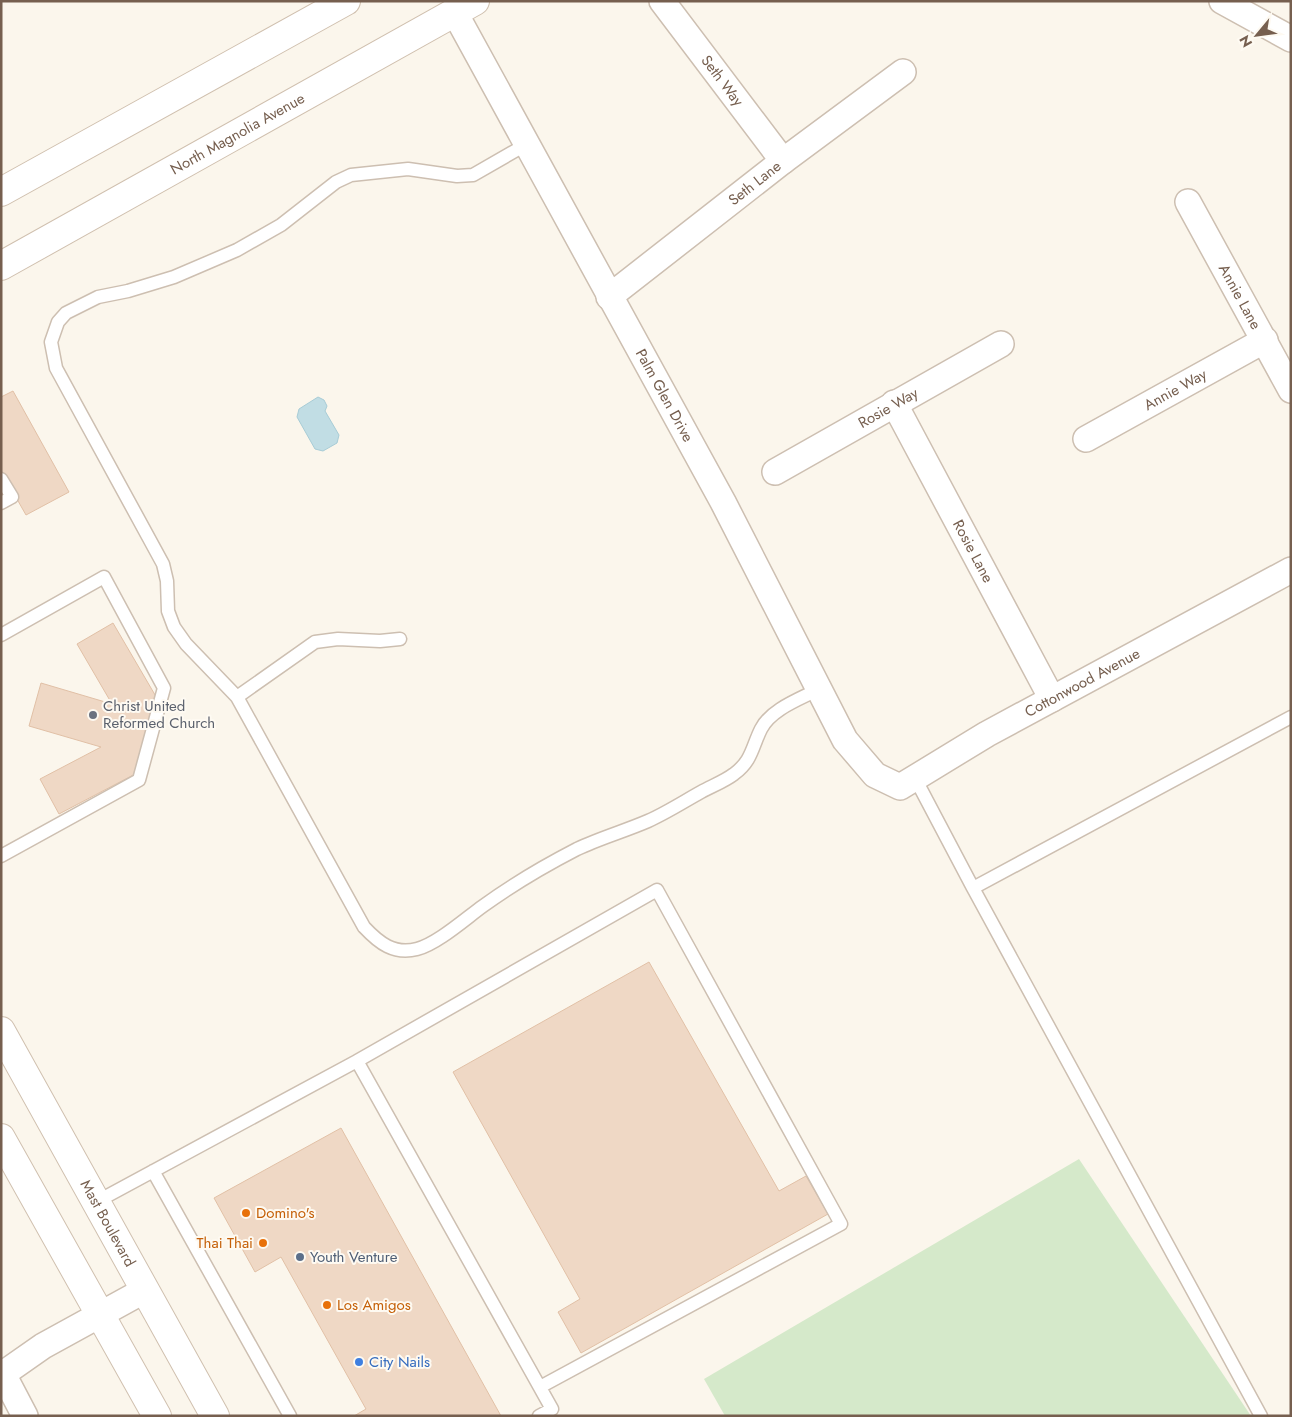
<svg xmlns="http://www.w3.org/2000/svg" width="1292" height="1417" font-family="Jost,sans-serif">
<rect width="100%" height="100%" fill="#fbf6ec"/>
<path fill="#d5e9ca" d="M1079,1159L1251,1416H725L704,1379Z"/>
<path fill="#c1dde4" stroke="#a8ccd6" d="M318,397L324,400L327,406L325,411L339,435L337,443L323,451L315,449L297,417L299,409Z"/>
<path fill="#efd8c5" stroke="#e1c0a6" d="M13,391L69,492L26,515L1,471V397Z
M113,623L158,700L137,773L59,814L40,779L101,747L29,726L41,683L112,704L77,644Z
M649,962L779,1191L806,1176L828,1214L581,1353L558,1312L580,1299L453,1072Z
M341,1128L501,1416H354L366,1409L281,1257L255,1272L214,1198Z"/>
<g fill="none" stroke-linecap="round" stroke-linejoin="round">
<defs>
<path id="lane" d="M527,144L473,175L457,176L408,169L351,175L336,182L281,225L237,250L174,277L128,291L98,297L66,313L58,322L51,342L56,368L163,564L167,581L168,611L174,627L186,644L237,697L364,927C379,943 394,955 417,949C437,944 465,919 483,906C512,885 546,865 577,849C600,838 625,831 648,821C666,813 683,802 701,792C712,786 725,781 734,774C752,761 752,747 761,729C771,709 800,699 819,689
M1,479L12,497L1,503
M1,635L104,577L164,688L139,780L1,856
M237,697L315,642L338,639L380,641L400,639
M915,778L973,888L1291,717
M973,888L1261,1416
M357,1061L657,890L841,1224L540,1387
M153,1171L290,1416
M96,1202L357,1061L552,1409L539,1416"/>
<g id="street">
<path id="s1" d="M662,1L783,161"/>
<path d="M1222,1L1291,39"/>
<path id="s2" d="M455,13L723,502L845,740L875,775L900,787L987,734L1291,570"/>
<path id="s3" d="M1188,202L1291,390"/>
<path id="s4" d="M609,297L783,161L903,72"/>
<path id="s5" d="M894,403L1052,699"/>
<path id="s6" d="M1086,439L1265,340"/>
<path id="s7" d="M775,472L1001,344"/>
<path d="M1,1372L3,1374L43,1346L145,1290"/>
<path d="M3,1374L25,1416"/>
</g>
<g id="secondary">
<path d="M1,192L346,1"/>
<path id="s8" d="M1,266L475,1"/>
<path id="s9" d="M1,1031L215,1416"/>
<path d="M1,1138L157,1416"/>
</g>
</defs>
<use href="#lane" stroke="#cdbfb1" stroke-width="15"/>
<use href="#street" stroke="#cdbfb1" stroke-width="28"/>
<use href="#secondary" stroke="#d0c0af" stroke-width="30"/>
<use href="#lane" stroke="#fff" stroke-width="12"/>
<use href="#street" stroke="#fff" stroke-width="25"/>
<use href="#secondary" stroke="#fff" stroke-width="28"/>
</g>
<circle fill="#6b7280" stroke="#fefaf2" stroke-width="2" cx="93" cy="715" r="5"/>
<g fill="#e8710a" stroke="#fefaf2" stroke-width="2">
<circle cx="246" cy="1213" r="5"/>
<circle cx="263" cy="1243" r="5"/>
<circle cx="327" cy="1305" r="5"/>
</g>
<circle fill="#5c6f8a" stroke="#fefaf2" stroke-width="2" cx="300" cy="1257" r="5"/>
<circle fill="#3f7fe0" stroke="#fefaf2" stroke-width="2" cx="359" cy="1362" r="5"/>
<g text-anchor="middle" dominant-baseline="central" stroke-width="4" stroke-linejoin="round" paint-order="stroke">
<g font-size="15" fill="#765f4f" stroke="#fefaf2">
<text stroke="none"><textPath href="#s1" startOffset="100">Seth Way</textPath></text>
<text stroke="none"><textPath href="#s8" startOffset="271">North Magnolia Avenue</textPath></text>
<text stroke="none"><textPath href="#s4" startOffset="185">Seth Lane</textPath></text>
<text stroke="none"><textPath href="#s3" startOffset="108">Annie Lane</textPath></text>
<text stroke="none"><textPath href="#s6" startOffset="102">Annie Way</textPath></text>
<text stroke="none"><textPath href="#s2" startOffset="436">Palm Glen Drive</textPath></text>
<text stroke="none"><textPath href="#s7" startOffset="130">Rosie Way</textPath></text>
<text stroke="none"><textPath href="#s5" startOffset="168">Rosie Lane</textPath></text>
<text stroke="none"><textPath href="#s2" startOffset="1109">Cottonwood Avenue</textPath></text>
<text stroke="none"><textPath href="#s9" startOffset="220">Mast Boulevard</textPath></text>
</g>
<g font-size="15" fill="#5b616d" stroke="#fefaf2" text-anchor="start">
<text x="103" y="706">Christ United<tspan x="103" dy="17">Reformed Church</tspan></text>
</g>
<g font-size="15" fill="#c56008" stroke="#fefaf2" text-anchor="start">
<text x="256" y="1213">Domino's</text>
<text x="253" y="1243" text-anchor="end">Thai Thai</text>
<text x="337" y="1305">Los Amigos</text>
</g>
<g font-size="15" fill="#4e5e75" stroke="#fefaf2" text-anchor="start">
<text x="310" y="1257">Youth Venture</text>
</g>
<g font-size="15" fill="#366cbe" stroke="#fefaf2" text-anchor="start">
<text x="369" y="1362">City Nails</text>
</g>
</g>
<rect width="1292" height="1417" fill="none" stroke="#765f4f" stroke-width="5"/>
<g transform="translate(1257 35) rotate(241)" stroke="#fefaf2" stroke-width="4" paint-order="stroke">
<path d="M0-4L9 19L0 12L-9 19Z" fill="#765f4f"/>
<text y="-8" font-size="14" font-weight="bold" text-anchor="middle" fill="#765f4f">N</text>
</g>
</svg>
